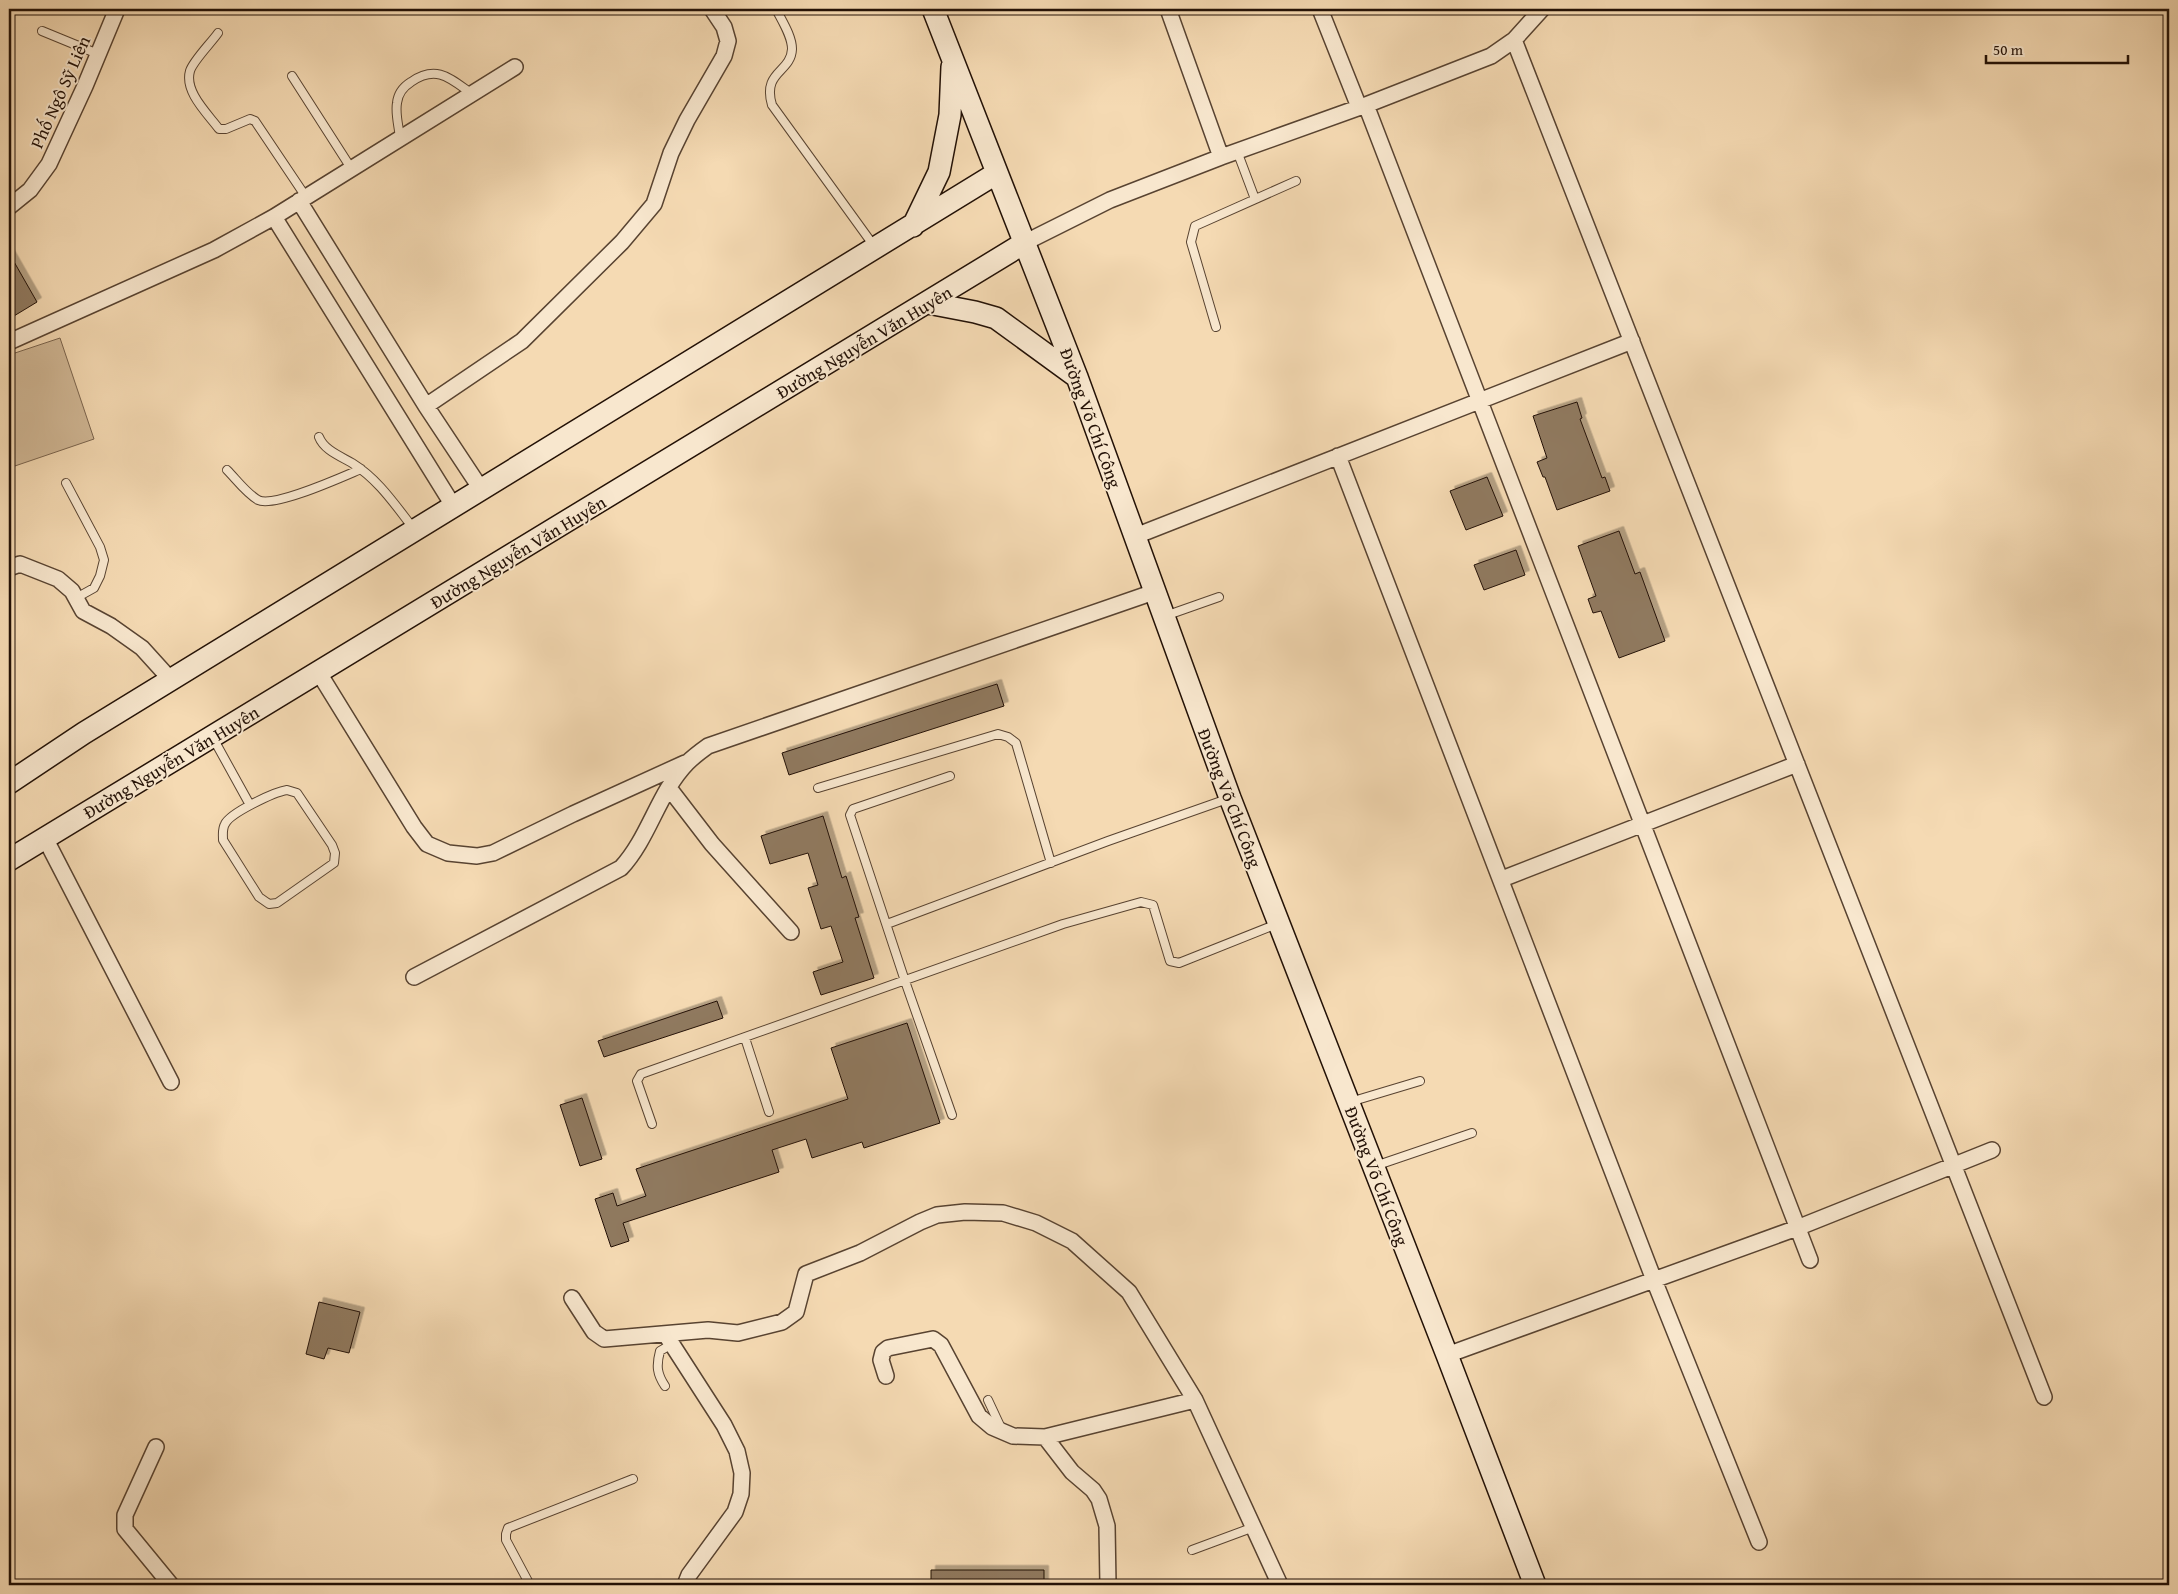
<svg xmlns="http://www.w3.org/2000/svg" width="2178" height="1594" font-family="'Gentium Book Plus',serif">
<defs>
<filter id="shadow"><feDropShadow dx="4.5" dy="-4.5" stdDeviation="0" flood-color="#0004"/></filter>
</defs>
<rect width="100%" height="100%" fill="#f5dab3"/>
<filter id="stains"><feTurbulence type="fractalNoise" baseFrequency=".004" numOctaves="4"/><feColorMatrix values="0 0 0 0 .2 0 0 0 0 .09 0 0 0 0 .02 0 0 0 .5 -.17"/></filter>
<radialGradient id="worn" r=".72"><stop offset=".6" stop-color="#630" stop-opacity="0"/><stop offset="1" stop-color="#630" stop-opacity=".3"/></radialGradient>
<path fill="#d1b896" stroke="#7a644e" d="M60,338L94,439L9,468V355Z"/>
<path fill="#907a60" stroke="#231106" filter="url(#shadow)" d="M9,253L37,302L9,319Z
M1577,402L1582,418L1580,419L1602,478L1605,477L1610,491L1557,510L1545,477H1543L1537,462L1547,458L1533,416Z
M1487,477L1503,516L1466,530L1450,491Z
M1619,531L1635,574L1640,572L1665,641L1619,658L1601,611L1593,613L1588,599L1596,596L1578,546Z
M1516,550L1525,575L1484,590L1474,565Z
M997,684L1004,706L789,775L782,753Z
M823,816L842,878L846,876L859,917L855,918L874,978L821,995L813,972L843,962L831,926L821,929L808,888L818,885L808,853L770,864L761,836Z
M717,1001L723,1018L604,1057L598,1041Z
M907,1023L940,1123L864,1148L862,1142L812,1158L806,1139L772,1150L779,1172L623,1223L629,1241L611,1247L595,1199L613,1193L617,1206L646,1196L636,1169L848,1099L831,1048Z
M582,1098L602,1159L580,1166L560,1105Z
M319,1302L360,1312L349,1353L328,1348L324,1359L306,1354Z
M931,1570H1044V1585H931Z"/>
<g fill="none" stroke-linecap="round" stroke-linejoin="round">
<defs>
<path id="lane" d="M776,9C782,21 792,36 792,49C791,73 762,71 772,105L874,246
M42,31L98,54
M218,33C211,43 193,61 190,71C184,92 208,114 219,129H226L250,119L255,121L306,197
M292,76L351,168
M400,138C399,127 395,114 397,103C398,93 403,87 411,82C437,64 451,79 472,94
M1237,151L1255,199
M1216,327L1191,242L1195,226L1296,181
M319,437C324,450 340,456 352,463C379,480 395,505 414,529
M227,470C236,479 246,493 258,500C274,508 342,477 361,469
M66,483L100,547L104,560L100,576L94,588L76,598
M1165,616L1219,597
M213,738L250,805
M950,776L853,809L850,815L905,981L952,1115
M818,788L998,734L1008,737L1016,743L1051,863
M287,790L297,793L332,845L335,853L334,863L277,903L269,904L259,897L223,840C223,834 222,829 225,824C230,813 274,792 287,790Z
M887,924L1108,841L1230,798
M745,1038L769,1112
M1350,1102L1420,1081
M652,1124L637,1081L641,1074L1063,924L1141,902L1153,905L1170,961L1179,963L1277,924
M1375,1166L1472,1133
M665,1386C657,1374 656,1366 660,1351L672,1344
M988,1400L1002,1430
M1192,1550L1254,1527
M530,1585L506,1540V1534L508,1528L633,1479"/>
<path id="street" d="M1168,9L1221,157
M1320,9L1359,107
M1514,40L2044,1397
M1366,105L1810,1260
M299,201L426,406L481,489
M9,207L30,190L49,164L85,86L117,9
M274,217L454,507
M1026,242L1110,200L1221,157L1366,105L1491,56L1514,40L1542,9
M9,342L214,250L274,217L515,67
M426,406L522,341L622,242L654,204L671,153L687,120L724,56L728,41L724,27L712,9
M1338,456L1654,1280L1759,1542
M1133,537L1632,341
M9,568L20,564L58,579L72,591L83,611L111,626L142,648L171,680
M319,673L414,827L427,844L448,853L477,856L493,853L573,814L685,763
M669,788L712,844L791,932
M45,838L171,1082
M1502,879L1797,764
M414,977L621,868C649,838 658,793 687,763C693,757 701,751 708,746L1154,592
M572,1298L594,1332L604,1339L708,1330L738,1333L782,1322L796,1312L806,1274L860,1253L920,1222L937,1215L965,1212L1003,1213L1036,1223L1072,1241L1129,1292L1195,1400L1280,1585
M666,1335L724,1425L737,1451L742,1473L741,1494L735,1512L689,1575L685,1585
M1447,1355L1797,1228L1992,1150
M886,1376L881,1360L883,1352L888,1348L933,1339L941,1345L979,1416L992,1427L1013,1436L1045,1437L1195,1400
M1045,1437L1072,1472L1093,1490L1099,1499L1107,1526L1108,1585
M156,1447L125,1515V1529L171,1585"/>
<path id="secondary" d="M933,9L1077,377L1230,798L1447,1355L1535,1585
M913,226L939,172L950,115L952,67
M928,303L975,312L996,318L1077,377
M9,783L84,733L997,173
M9,860L1026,242"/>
</defs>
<use href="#lane" stroke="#584331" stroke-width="10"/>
<use href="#street" stroke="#584331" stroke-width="18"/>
<use href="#secondary" stroke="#231106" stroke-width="24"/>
<use href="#lane" stroke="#f8e7ce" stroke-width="8"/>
<use href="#street" stroke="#f8e7ce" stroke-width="15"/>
<use href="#secondary" stroke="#f8e7ce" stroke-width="21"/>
</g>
<g text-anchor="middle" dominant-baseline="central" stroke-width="4" stroke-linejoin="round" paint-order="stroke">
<g font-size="18" fill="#231106" stroke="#f8e7ce">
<text transform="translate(60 92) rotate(-66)">Phố Ngô Sỹ Liên</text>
<text transform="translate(864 342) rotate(-31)">Đường Nguyễn Văn Huyên</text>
<text transform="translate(1091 418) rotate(70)">Đường Võ Chí Công</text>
<text transform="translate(518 552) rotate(-31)">Đường Nguyễn Văn Huyên</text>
<text transform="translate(171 762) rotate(-31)">Đường Nguyễn Văn Huyên</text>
<text transform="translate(1230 798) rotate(69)">Đường Võ Chí Công</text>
<text transform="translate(1377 1176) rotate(69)">Đường Võ Chí Công</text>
</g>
</g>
<rect width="2178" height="1594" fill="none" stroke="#f5dab3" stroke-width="30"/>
<rect x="10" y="10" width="2158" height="1574" fill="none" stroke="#231106" stroke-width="2.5"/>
<rect x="15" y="15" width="2148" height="1564" fill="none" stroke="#231106"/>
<path d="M1986 55v8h142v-8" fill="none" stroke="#231106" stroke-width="2.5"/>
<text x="1993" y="55" font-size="15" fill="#231106" stroke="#f8e7ce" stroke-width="4" paint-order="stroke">50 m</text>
<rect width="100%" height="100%" filter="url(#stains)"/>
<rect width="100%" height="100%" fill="url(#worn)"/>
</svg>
